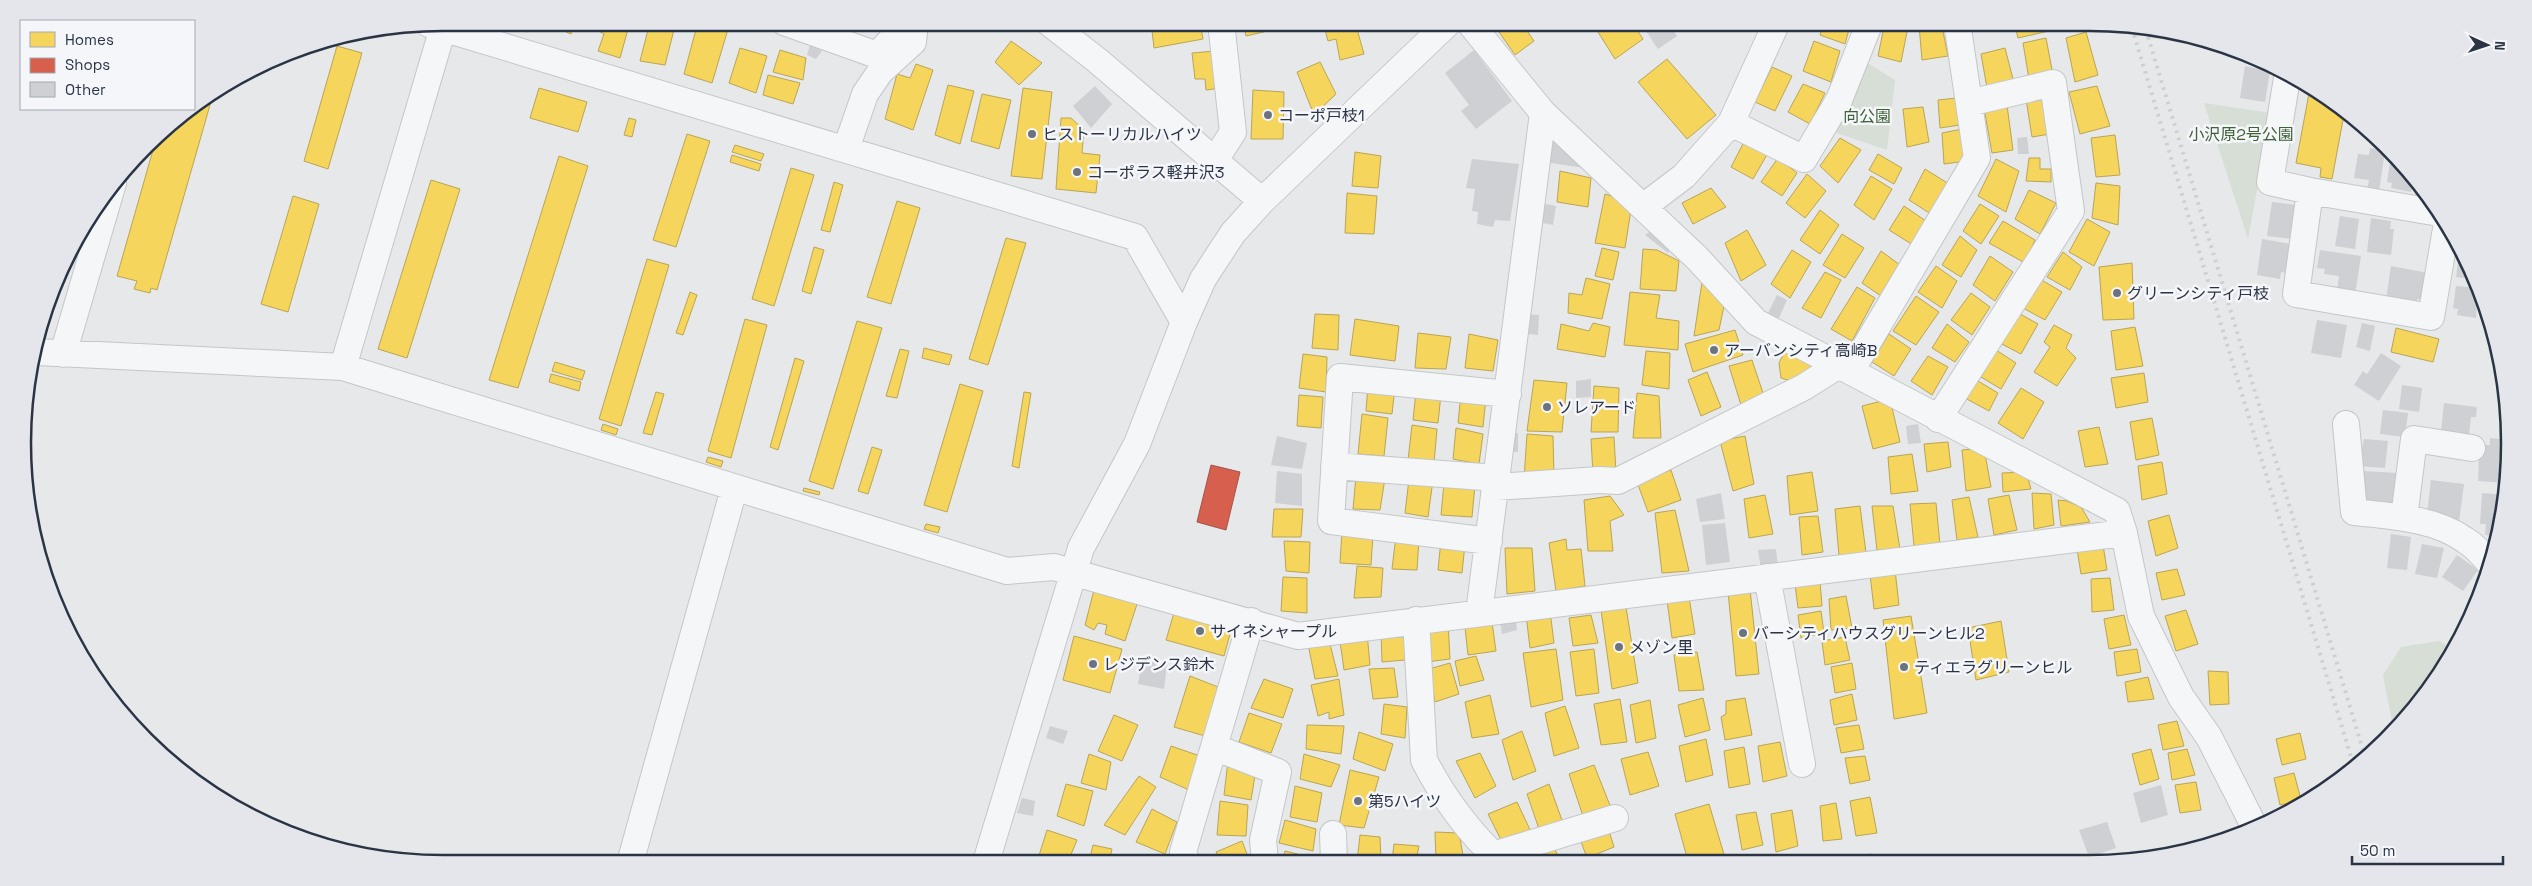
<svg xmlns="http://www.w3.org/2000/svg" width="2532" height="886" font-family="'Space Grotesk','Noto Sans JP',sans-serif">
<rect width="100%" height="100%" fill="#e6e8ea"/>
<path fill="#d6ded6" d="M1864,61L1895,80L1887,150L1834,132Z
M2204,103L2271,113L2248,239Z
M2439,641L2455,649L2453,653L2393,727L2383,675L2401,647Z"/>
<path fill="#f6d55c" stroke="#b9a555" d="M500,22H529L527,32Z
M543,22H574L571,34Z
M597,22H630L620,58L598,51L604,34L595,29Z
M650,22H676L665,65L640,61Z
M698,22H708L728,29L712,83L684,74Z
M1151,22H1200L1203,39L1154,48Z
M1243,22H1284L1285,27L1246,36Z
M1323,22H1355L1364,54L1340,60L1336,39L1328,41Z
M1492,22H1521L1534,41L1515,55Z
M1614,22H1632L1643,39L1615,59L1598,32Z
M1824,22H1851L1845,44L1820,35Z
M1885,22H1909L1901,62L1878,56Z
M1930,22H1941L1948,56L1922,60L1919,25Z
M2008,22H2048L2049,31L2018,38L2015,26L2009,28Z
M2086,32L2098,75L2075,82L2066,38Z
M2046,38L2053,75L2029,79L2023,43Z
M1011,41L1042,63L1019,85L995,62Z
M1814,41L1840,51L1831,82L1803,71Z
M337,46L362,53L328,169L304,161Z
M740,48L767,56L756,93L729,83Z
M2005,48L2014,83L1987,88L1981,54Z
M780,50L806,58L803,80L773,72Z
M1215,51L1221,88L1206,90L1205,79H1195L1192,53Z
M1667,59L1716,115L1687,139L1638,82Z
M1320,62L1336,94L1314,115L1297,72Z
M916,64L933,70L913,130L885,119L897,74L910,78Z
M1772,67L1792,76L1775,111L1755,102Z
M768,75L800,83L793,104L763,95Z
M1803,84L1825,93L1810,124L1788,112Z
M948,85L974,91L960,144L935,135Z
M2097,86L2110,126L2080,134L2069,92Z
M539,88L587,102L578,132L530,118Z
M1023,88L1052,92L1042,179L1011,176Z
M2310,88L2345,109L2332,179L2320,177L2321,168L2296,163Z
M1253,90L1284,92L1283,139H1251Z
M982,94L1011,100L999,149L971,141Z
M2045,95L2050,134L2032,137L2026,99Z
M212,98L157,290L151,288L150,293L134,289L137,281L117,276L157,136L166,127Z
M1957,98L1960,125L1940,128L1938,100Z
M2007,105L2013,150L1992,153L1984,108Z
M1923,107L1929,142L1907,147L1903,109Z
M629,118L636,120L632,137L624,135Z
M1061,118H1071L1084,130L1082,153L1100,155L1096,193L1056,189Z
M1962,129L1967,161L1944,164L1942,133Z
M687,134L710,141L676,247L653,240Z
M2115,135L2120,175L2096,177L2091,138Z
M1840,138L1861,150L1838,183L1820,166Z
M1745,140L1768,153L1753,179L1731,167Z
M735,145L764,154L761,161L732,152Z
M1355,152L1381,156L1378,188L1352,186Z
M1878,154L1902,168L1894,184L1869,170Z
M732,155L761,164L759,171L730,162Z
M559,156L588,166L518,388L489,380Z
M1778,158L1797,173L1782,196L1761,182Z
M2029,158H2040V169H2051V182L2026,181Z
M1996,159L2019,171L2006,212L1978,196Z
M791,168L814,175L774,306L752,299Z
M1925,169L1949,184L1934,216L1909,200Z
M1560,171L1591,178L1588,207L1557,202Z
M1807,174L1826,191L1805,218L1786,203Z
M1871,176L1892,189L1874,220L1854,205Z
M431,180L460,189L407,358L378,349Z
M834,182L843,185L830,232L821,230Z
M2096,183L2120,186L2118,225L2092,218Z
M1711,188L1726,207L1693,224L1682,203Z
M2029,190L2056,203L2040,234L2015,219Z
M1347,193L1377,196L1374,234L1345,233Z
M1605,194L1632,203L1625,248L1595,243Z
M293,196L319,204L288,312L261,304Z
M897,201L920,208L891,304L867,297Z
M1980,204L1999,216L1981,244L1963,231Z
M1904,206L1926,221L1913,245L1889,230Z
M1820,210L1839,225L1820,254L1800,240Z
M2087,219L2110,232L2094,266L2069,252Z
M2003,221L2035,240L2025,263L1989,243Z
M1747,230L1766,265L1741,281L1725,243Z
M1842,234L1864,248L1845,278L1823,265Z
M1960,236L1977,250L1961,277L1942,265Z
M1006,238L1026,243L988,365L969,359Z
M814,247L824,250L811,294L802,291Z
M1602,248L1619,252L1613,280L1595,276Z
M1643,249L1657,250L1679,261L1676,291L1640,289Z
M1792,250L1811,262L1790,298L1771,284Z
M1881,251L1900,265L1881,296L1862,283Z
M2063,252L2082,267L2070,290L2047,277Z
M1990,256L2013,272L1995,301L1973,285Z
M647,259L669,265L621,426L599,419Z
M2132,263L2134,319L2103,320L2099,267Z
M1936,266L1957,281L1942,308L1918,292Z
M1825,272L1841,280L1821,318L1802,308Z
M1586,278L1610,284L1602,319L1568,313L1569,293L1582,295Z
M2040,279L2062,292L2045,320L2023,308Z
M1702,282L1726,296L1719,330L1694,336Z
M1857,287L1875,298L1852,341L1831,329Z
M690,292L697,295L683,335L676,333Z
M1630,292L1660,295L1656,318L1679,321L1678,350L1624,345Z
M1971,293L1990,307L1972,335L1951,320Z
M1916,296L1939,312L1916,345L1893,331Z
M2013,310L2038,324L2021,354L1996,341Z
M1315,314L1339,315L1338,350L1312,348Z
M745,319L767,325L731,458L708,451Z
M1355,319L1399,326L1395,361L1350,355Z
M857,321L882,328L833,489L809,481Z
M1593,323L1610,327L1605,357L1557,349L1561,324L1589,331Z
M1947,324L1969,342L1955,362L1932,348Z
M2054,325L2072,335L2066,348L2076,358L2057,386L2034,372L2050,347L2044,342Z
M2135,327L2143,366L2116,370L2111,331Z
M2396,328L2439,339L2433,362L2391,352Z
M1735,330L1743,355L1693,372L1685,344Z
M1418,333L1451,337L1446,369L1415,368Z
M1469,334L1498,340L1493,371L1465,368Z
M1889,334L1911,349L1894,376L1872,362Z
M1788,345L1817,360L1813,372L1797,383L1781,378L1779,363Z
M924,348L952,355L949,365L922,358Z
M900,349L909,351L897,398L886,396Z
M1996,350L2016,363L2001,389L1981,377Z
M1646,351L1670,353L1669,389L1642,385Z
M1303,354L1327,357L1326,392L1299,388Z
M1928,356L1948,367L1932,395L1911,381Z
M795,358L804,361L778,450L770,447Z
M1752,360L1764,396L1741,405L1729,366Z
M555,362L585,371L582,380L552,371Z
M1707,372L1721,407L1701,416L1688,380Z
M2144,373L2148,402L2116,408L2111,378Z
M551,374L581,382L579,391L549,382Z
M1973,378L1998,393L1989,411L1963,397Z
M1534,380L1567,383L1562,432L1527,431Z
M960,384L983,391L947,512L924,505Z
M1368,385L1395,387L1392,414L1366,411Z
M1594,386L1619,388L1618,432H1591Z
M2021,388L2044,402L2023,439L1998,423Z
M656,392L664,394L652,435L643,433Z
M1024,392L1031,393L1019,468L1012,466Z
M1416,392L1441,394L1438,423L1413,420Z
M1637,393L1659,396L1661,438H1633Z
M1461,394L1486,398L1483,427L1458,423Z
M1299,395L1323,397L1321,428L1297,426Z
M1890,399L1900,442L1873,449L1862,406Z
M1362,414L1388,418L1384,456L1358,454Z
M2152,418L2159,455L2136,460L2130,422Z
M603,424L618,429L616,435L601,430Z
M1412,425L1437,429L1434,463L1408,460Z
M2099,427L2108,464L2085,467L2078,431Z
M1456,428L1483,434L1479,464L1453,459Z
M1527,434L1553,436L1554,476L1524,479Z
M1745,436L1754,484L1733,491L1720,441Z
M1614,437L1616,473L1593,474L1591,439Z
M1948,442L1951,467L1927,472L1924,444Z
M872,447L882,450L868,494L858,491Z
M1984,448L1991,487L1966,491L1962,450Z
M1912,454L1918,491L1891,494L1888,457Z
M708,457L723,461L721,467L706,462Z
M2162,462L2167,494L2142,500L2138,466Z
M1671,470L1681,500L1648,512L1637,482Z
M1812,472L1818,511L1790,515L1787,476Z
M2026,472L2031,489L2003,492L2002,473Z
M1356,476L1385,478L1380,510L1353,509Z
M1409,479L1433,480L1428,517L1405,513Z
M1444,483L1475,485L1472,517L1441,515Z
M804,488L820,492L819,495L803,491Z
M2032,493L2051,494L2054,525L2034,529Z
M1765,495L1773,534L1749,538L1744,499Z
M2009,495L2017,530L1994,535L1988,499Z
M1610,496L1624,515L1610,521L1613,551H1588L1584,500Z
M1969,497L1978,537L1957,540L1952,500Z
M2058,500L2067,501L2081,507L2090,522L2061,526Z
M1936,503L1940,545L1914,546L1910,504Z
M1860,506L1866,553L1839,556L1835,509Z
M1872,506H1893L1900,549L1877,550Z
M1274,509H1303L1301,537H1272Z
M1675,510L1689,571L1662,573L1655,513Z
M2169,515L2178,548L2156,556L2148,521Z
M1818,516L1823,552L1802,555L1799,517Z
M926,524L940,527L938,533L924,529Z
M1342,531L1373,534L1371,565L1340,563Z
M1396,536L1419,538L1417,570L1392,569Z
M1566,539L1567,550L1581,549L1585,586L1556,591L1549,543Z
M1441,540L1465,544L1462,573L1438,570Z
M1284,541L1310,542L1309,573L1286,571Z
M2103,545L2107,570L2081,574L2077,549Z
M1505,548H1532L1535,591L1507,594Z
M1357,566L1383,568L1381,597L1354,598Z
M2177,569L2185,595L2162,600L2156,573Z
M1895,570L1899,605L1874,609L1870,574Z
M1283,577L1307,578V613L1281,611Z
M2110,578L2114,610L2092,612L2091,579Z
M1820,581L1822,606L1798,608L1795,584Z
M1750,589L1759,674L1736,676L1728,591Z
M1094,590L1138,601L1125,641L1105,634L1107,625L1098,623L1094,630L1085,625Z
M1846,596L1852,628L1831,630L1829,599Z
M1689,597L1695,634L1672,638L1667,600Z
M1176,606L1233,623L1224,656L1166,640Z
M1626,607L1638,683L1612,689L1601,610Z
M2186,610L2198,644L2176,651L2165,616Z
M1550,611L1554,643L1530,648L1526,615Z
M1821,611L1824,633L1801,638L1798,615Z
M1491,615L1496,651L1468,655L1464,618Z
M1591,615L1598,643L1573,646L1569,618Z
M2124,615L2131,645L2109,649L2104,619Z
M1911,616L1927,713L1894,719L1883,620Z
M2001,621L2009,672L1976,680L1968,628Z
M1448,622L1450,659L1426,662L1425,624Z
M1404,631L1405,660L1382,662L1381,632Z
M1367,633L1370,665L1344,670L1339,634Z
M1074,636L1122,649L1110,693L1063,680Z
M1845,637L1850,660L1825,665L1822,641Z
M1329,640L1338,676L1315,679L1308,644Z
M1556,649L1563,700L1531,707L1523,653Z
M1594,649L1599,693L1576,696L1570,652Z
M2137,649L2141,672L2117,676L2114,652Z
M1697,652L1704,690L1679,691L1674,655Z
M1476,656L1484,680L1460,686L1455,661Z
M1450,663L1459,694L1435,702L1429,669Z
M1852,663L1856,689L1835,693L1831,667Z
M1394,668L1398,697L1373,699L1369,669Z
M2208,671L2228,672L2229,704L2210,705Z
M1190,676L1218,687L1205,736L1174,727Z
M2148,677L2154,699L2128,702L2125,682Z
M1264,679L1293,689L1283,718L1251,708Z
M1339,679L1344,715L1329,719V712L1318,716L1311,685Z
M1852,694L1857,720L1834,725L1830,700Z
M1490,695L1499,734L1472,738L1465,702Z
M1703,698L1710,730L1685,737L1678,705Z
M1745,698L1752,735L1725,740L1721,717L1726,714V701Z
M1620,699L1627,742L1601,745L1594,704Z
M1650,700L1656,738L1636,743L1630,705Z
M1384,704L1407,707L1405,738L1381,734Z
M1565,706L1579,748L1554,756L1545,713Z
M1249,713L1282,724L1271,753L1239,742Z
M1114,715L1138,725L1122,761L1098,751Z
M2177,721L2184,746L2163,750L2158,725Z
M1307,725L1344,726L1341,754L1306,749Z
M1859,725L1864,749L1841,753L1836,728Z
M1522,731L1536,771L1513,780L1502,740Z
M1359,732L1393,744L1385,771L1353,759Z
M2300,733L2306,759L2282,765L2276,739Z
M1706,739L1713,775L1686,782L1679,746Z
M1780,742L1787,776L1763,782L1758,746Z
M1171,746L1200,756L1189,790L1160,777Z
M1744,747L1750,784L1729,788L1724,751Z
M2151,749L2159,779L2140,785L2132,754Z
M2187,749L2195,775L2172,780L2168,753Z
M1648,752L1659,786L1630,795L1621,759Z
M1480,753L1496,786L1475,798L1456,761Z
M1089,754L1111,762L1106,790L1081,783Z
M1304,754L1340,765L1331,787L1300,779Z
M1865,756L1870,780L1850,784L1845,758Z
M1228,761L1256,769L1251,800L1224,795Z
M1594,765L1611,808L1583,816L1569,774Z
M1350,770L1379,777L1364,828L1339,825Z
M2294,773L2301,800L2280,805L2274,778Z
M1139,776L1156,787L1125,835L1104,825Z
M2196,782L2201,810L2180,813L2175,785Z
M1066,784L1093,791L1084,826L1057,816Z
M1549,784L1563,823L1540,832L1527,794Z
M1295,786L1322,793L1317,822L1290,817Z
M1870,797L1877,833L1856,836L1850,801Z
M1220,801L1248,805L1246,836L1217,835Z
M1517,802L1532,834L1504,846L1488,814Z
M1836,803L1842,839L1823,841L1820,806Z
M1709,804L1726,861H1688L1675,814Z
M1152,809L1177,822L1165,854L1136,842Z
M1792,810L1798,846L1776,852L1771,814Z
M1756,812L1763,845L1742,850L1736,815Z
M1285,820L1316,829L1313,851L1279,843Z
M1608,828L1614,847L1587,858L1579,836Z
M1047,830L1077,840L1068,862H1037Z
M1435,832L1459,833L1464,861H1436Z
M1360,835L1380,837L1381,861L1357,862Z
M1242,841L1250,862H1220L1216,852Z
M1394,844L1419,846L1416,861H1392Z
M1093,845L1112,849L1109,862H1089Z
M1553,845L1560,861H1537L1533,852Z
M1285,851L1314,858L1313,862H1282Z
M1120,855L1144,858L1143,862H1119Z"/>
<path fill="#d6604d" stroke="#a3534b" d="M1211,465L1240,472L1226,530L1197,522Z"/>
<path fill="#ced0d3" d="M1658,22H1668L1677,36L1658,49L1646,31Z
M810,45L822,51L816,59L807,55Z
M1474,50L1512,101L1476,129L1461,111L1469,105L1445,73Z
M2245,66L2270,71L2265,102L2240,98Z
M1095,86L1112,104L1091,128L1073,106Z
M1545,132L1584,168L1545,162Z
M2027,137L2029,154H2018L2017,138Z
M2370,148L2385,151L2379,191L2367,189L2369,180L2354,178L2358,154L2369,155Z
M2391,156L2395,157L2405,166L2413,177L2411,192L2391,188L2392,183L2387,182Z
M1472,159L1519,164L1510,221L1495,220L1493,227L1477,224L1478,212L1472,211L1475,189L1466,188Z
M1536,202L1556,206L1553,225L1533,221Z
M2272,202L2297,205L2293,239L2267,236Z
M2340,216L2359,219L2355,249L2335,246Z
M2371,218L2391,221L2390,229H2394L2391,255L2367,252Z
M1655,228L1674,245L1668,253L1645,235Z
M2262,239L2291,244L2287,273L2281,272L2280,279L2257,275Z
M2460,248L2474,279L2456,277Z
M2320,250L2361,256L2355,295L2337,292L2339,276L2324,274L2325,269L2317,268Z
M2391,266L2428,273L2423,300L2417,299V302L2386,299Z
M2456,286L2478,288L2476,318L2457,315L2458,309L2453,308Z
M1777,295L1787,300L1779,318L1768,313Z
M1524,314L1539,315L1538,335L1522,333Z
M2317,320L2347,325L2341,358L2311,353Z
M2362,323L2375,326L2370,351L2356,347Z
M2381,353L2401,366L2379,401L2354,385L2363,371L2367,374Z
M1591,379V397L1576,398V381Z
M2402,385L2422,388L2419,412L2399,409Z
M2444,403L2477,407L2476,417H2471L2469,435L2441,432Z
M2383,410L2408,413L2405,437L2380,434Z
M1918,424L1921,443L1908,444L1906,426Z
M1507,433H1518V452H1505Z
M1277,436L1307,443L1302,469L1271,465Z
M2490,438L2508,440L2506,483L2478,481L2479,458H2483L2484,445H2490Z
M2364,439L2388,441L2385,468L2358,466Z
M1277,471L1302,474V506L1275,503Z
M2363,471L2398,473L2396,509L2361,507Z
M2431,480L2464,484L2459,522L2427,513Z
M1721,493L1725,519L1700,522L1696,499Z
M2482,493L2505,495L2498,536L2485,535L2486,524H2480Z
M1725,523L1730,562L1706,565L1702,525Z
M2391,534L2411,537L2407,570L2387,568Z
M2422,544L2444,548L2437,578L2415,574Z
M1776,549L1778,568L1761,569L1758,550Z
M2457,555L2478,570L2463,591L2442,577Z
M1515,613L1517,630L1502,634L1499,615Z
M1142,659L1167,665L1164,689L1138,684Z
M1050,726L1068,731L1063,744L1046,738Z
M2161,785L2168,815L2141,823L2133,793Z
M1022,798L1035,801L1033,816L1017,813Z
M2107,822L2116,848L2089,857L2079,830Z
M1871,853L1872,860L1839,859Z"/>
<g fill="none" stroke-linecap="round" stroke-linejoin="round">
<defs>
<path id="minor" d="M784,22L877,55L898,33
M1048,22L1098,61L1262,201
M1469,22L1543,113L1697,258L1756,322L2117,511L2124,533L2141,616L2181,697L2209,737L2254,826
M1777,22L1731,123L1804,159L1839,100L1870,22
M429,24L1135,237L1184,322
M2287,78L2270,182L2310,191
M846,149L865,94L880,72L913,42L915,22
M1215,160L1233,132L1221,22
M1643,207L1684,176L1731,123
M2439,213L2310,191L2296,294L2431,317L2447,223
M37,352L343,367L1007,571L1054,567L1298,636L2124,533
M63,354L113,183
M343,367L443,28
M1851,371L1977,158L1957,22
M1938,419L2071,211L2053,83L1969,103
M2346,424L2354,512C2390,516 2434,518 2465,540C2475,546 2483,555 2490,564
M1334,466L1497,478
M1496,487L1599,480L1618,481L1804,387L1839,365
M2404,518L2414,439L2472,448
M1489,541L1331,521L1340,377L1508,394
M1767,577L1802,764
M1479,613L1543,113
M1416,620L1424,760C1442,796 1470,834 1500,861
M1214,747L1278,772L1263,840L1265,862
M1333,834L1334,862
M1488,861L1493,855L1615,818
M986,862L1081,548L1137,444L1184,322L1203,279L1233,233L1262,201L1449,22
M1187,862L1183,852L1251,621
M630,863L734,489"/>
</defs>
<use href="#minor" stroke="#c4c6c8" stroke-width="28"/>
<use href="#minor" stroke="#f5f6f7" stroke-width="26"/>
<path stroke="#cecfd2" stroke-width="4" stroke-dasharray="2.5 5" stroke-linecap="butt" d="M2132,28L2354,767
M2146,30L2366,760"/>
</g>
<g fill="#6c737f" stroke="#f4f6f9" stroke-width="2">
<circle cx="1268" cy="115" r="5"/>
<circle cx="1032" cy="134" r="5"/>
<circle cx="1077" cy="172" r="5"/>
<circle cx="2117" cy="293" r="5"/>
<circle cx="1714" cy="350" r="5"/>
<circle cx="1547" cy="407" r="5"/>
<circle cx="1200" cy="631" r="5"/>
<circle cx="1743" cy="633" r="5"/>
<circle cx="1619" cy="647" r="5"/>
<circle cx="1093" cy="664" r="5"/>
<circle cx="1904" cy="667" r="5"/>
<circle cx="1358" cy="801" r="5"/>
</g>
<g text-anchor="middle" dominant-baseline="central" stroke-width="5" stroke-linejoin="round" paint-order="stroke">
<g font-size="16" fill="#2b3445" stroke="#f4f6f9" text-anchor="start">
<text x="1278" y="115">コーポ戸枝1</text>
<text x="1042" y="134">ヒストーリカルハイツ</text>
<text x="1087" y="172">コーポラス軽井沢3</text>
<text x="2127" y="293">グリーンシティ戸枝</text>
<text x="1724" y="350">アーバンシティ高崎B</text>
<text x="1557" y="407">ソレアード</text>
<text x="1210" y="631">サイネシャープル</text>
<text x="1753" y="633">バーシティハウスグリーンヒル2</text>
<text x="1629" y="647">メゾン里</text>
<text x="1103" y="664">レジデンス鈴木</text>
<text x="1914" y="667">ティエラグリーンヒル</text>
<text x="1368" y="801">第5ハイツ</text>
</g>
<g font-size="16" fill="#3f6138" stroke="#f4f6f9">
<text x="1867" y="116">向公園</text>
<text x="2241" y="134">小沢原2号公園</text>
</g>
</g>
<path d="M0 0H2532V886H0ZM443 31H2089A412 412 0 0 1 2501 443V443A412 412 0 0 1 2089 855H443A412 412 0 0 1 31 443V443A412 412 0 0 1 443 31Z" fill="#e4e6eb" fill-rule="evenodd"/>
<path fill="none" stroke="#2b3445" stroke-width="2.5" d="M443 31H2089A412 412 0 0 1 2501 443V443A412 412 0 0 1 2089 855H443A412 412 0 0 1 31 443V443A412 412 0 0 1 443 31Z"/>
<rect x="20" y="20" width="175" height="90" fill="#f4f6f9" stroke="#a4a8b1"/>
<rect x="30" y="32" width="25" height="15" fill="#f6d55c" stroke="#a4a8b1"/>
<text x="65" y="45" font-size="15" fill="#2b3445">Homes</text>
<rect x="30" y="58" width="25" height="15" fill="#d6604d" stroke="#a4a8b1"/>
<text x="65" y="70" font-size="15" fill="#2b3445">Shops</text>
<rect x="30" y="82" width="25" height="15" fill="#ced0d3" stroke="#a4a8b1"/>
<text x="65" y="95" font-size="15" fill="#2b3445">Other</text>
<g transform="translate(2487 45) rotate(93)" stroke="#f4f6f9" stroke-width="4" paint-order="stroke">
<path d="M0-4L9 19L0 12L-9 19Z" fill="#2b3445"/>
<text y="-8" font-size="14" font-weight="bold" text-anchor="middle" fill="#2b3445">N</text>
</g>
<path d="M2352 856v8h151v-8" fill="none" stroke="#2b3445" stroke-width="2.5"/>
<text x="2360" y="856" font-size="15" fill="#2b3445" stroke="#f4f6f9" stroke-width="4" paint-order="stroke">50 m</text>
</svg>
